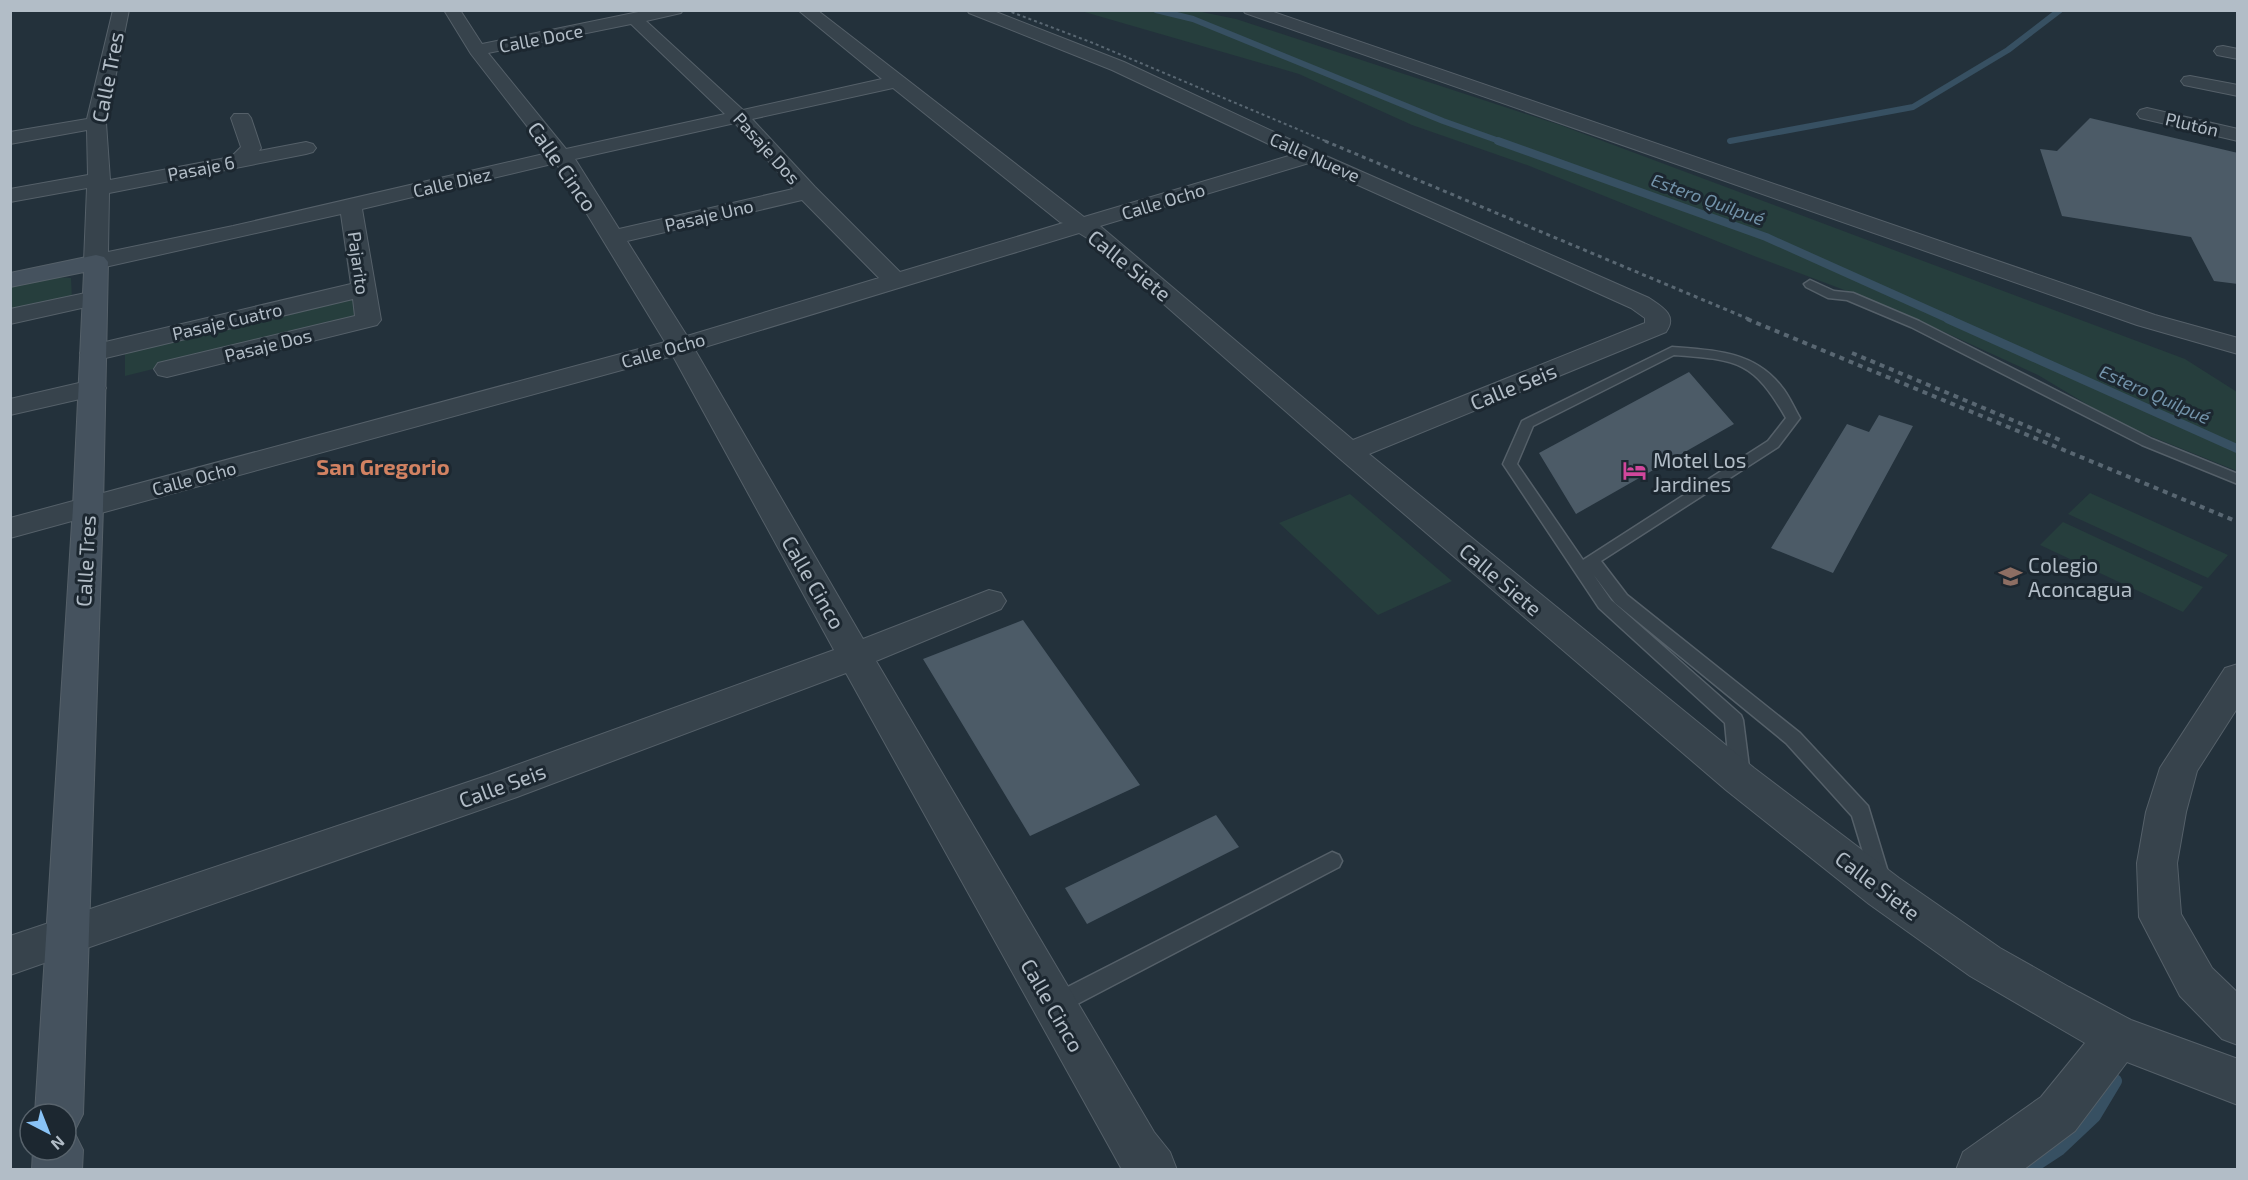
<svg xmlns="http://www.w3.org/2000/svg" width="2248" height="1180" font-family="'Exo 2',sans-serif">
<rect width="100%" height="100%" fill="#23313b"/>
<path fill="#263e3d" d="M1081,11H1197L1236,19L1560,125L2185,359L2237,392V471L2118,423L2038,375L1892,308L1754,256L1527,165L1412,125L1299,74Z
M57,277L71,278L72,299L11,313L10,287Z
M357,292L363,317L125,376V347Z
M2090,493L2228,555L2208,578L2068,514Z
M1350,494L1452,581L1378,615L1279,523Z
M2063,522L2203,587L2183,612L2040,545Z"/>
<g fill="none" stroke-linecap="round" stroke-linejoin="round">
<path stroke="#375062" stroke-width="6" d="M1156,10L1193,19L1443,121L1502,142
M1730,141L1913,107L2008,50L2060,10"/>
<path stroke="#375062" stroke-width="8" d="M1498,141L1766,237L1951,320"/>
<path stroke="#375062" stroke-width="9" d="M1948,319L2238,449"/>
<path stroke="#375062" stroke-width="14" d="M2027,1170L2059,1149L2094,1116L2115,1081"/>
</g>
<path fill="#4c5b67" d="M2090,118L2238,153V284L2214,281L2191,237L2062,216L2040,149L2057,151Z
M1689,372L1734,424L1576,514L1539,453Z
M1879,415L1913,426L1833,573L1771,548L1847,424L1869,432Z
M1023,620L1140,785L1030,836L923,659Z
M1216,815L1239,847L1087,924L1065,888Z"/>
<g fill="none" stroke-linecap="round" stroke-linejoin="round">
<defs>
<path id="service" d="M1810,280L1834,291L1853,293L1919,321L2152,439L2238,474V484L2142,445L1911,327L1847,300L1828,298L1806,287L1804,284Z
M1672,347C1713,350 1754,351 1781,386C1789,395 1794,408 1800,418L1778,447L1601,561L1627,595L1800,733L1868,806L1891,882L1888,888L1881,891L1874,888L1852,816L1786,743L1615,603L1593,574L1611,600L1741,715L1743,720L1750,775L1747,780L1740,783L1733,780L1730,775L1725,723L1599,608L1503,464L1522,421ZM1674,355C1737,360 1753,360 1786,418L1768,441L1583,560L1517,464L1533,426Z
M1332,852L1339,855L1342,861L1339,867L1062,1012L1054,1015L1046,1012L1043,1005L1046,998Z"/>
<path id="minor" d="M113,10H129L106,123L110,180L231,157L241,147L231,118L234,114H248L251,118L261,148L259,151L306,142L313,144L316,148L313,152L306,154L109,193L108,252L233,226L548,153L471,54L444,10H460L482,44L648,10H683L681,13L646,21L743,110L882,79L798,10H817L1084,217L1292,155L1112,70L969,13L967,10H991L1124,62L1317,152L1649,298C1662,307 1678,315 1666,332L1369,454L1754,768L1899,878L2000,948L2069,987L2131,1020L2238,1059V1105L2127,1062L2075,1131L2023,1170H1956L1963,1152L2041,1097L2085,1043L1970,976L1869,904L1726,790L1339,458L1092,241L1079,233L695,350L863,639L989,590L1001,593L1006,601L1001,609L876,661L1154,1132L1170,1152L1177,1170H1122L1120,1166L846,673L517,797L10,975V936L489,775L834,650L673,356L10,538V518L665,342L556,163L362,209L381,320L377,325L167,377L158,375L154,369L158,363L355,316L353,299L93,361L84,359L80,353L84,347L351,284L341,214L96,269L88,267L84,262L87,188L10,202V189L88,175L87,130L10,144V132L87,119ZM631,24L725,114L566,149L488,53ZM893,88L1060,222L1063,223L900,272L815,187L752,119ZM735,123L793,189L619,229L575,159ZM1309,163L1631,308L1645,318V323L1353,440L1100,226ZM802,200L879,278L687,336L627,241Z
M1243,10H1268L2155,315L2238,338V354L2137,325L1245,13Z
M2223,46L2238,49V59L2217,55L2214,51L2217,47Z
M2190,76L2238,85V96L2184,85L2181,81L2184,77Z
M2147,108L2238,129V141L2140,118L2137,114L2140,110Z
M95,291L104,293L107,298L104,303L10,324V309Z
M92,380L102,382L106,388L102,394L10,415V399Z"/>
<path id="tertiary" d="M2238,664V707L2197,771L2186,812L2177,863L2181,914L2212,968L2238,993V1045L2222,1039L2180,996L2139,917L2137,863L2146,812L2160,768L2225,668Z"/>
<path id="secondary" d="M96,255L104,257L108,262L103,507L83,1114L74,1132L83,1150L82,1170H32L33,1150H66V1114H35L73,507L84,272L10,287V273Z"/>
</defs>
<use href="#service" stroke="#556069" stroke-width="3"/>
<use href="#minor" stroke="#556069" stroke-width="2"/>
<use href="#tertiary" stroke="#556069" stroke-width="2"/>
<use href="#secondary" stroke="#556069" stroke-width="2"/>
<use href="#service" fill="#37434c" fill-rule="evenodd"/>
<use href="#minor" fill="#37434c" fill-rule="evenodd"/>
<use href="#tertiary" fill="#37434c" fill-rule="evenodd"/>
<use href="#secondary" fill="#45525e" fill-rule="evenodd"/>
<path stroke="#596772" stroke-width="2" stroke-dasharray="3 3" stroke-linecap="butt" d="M1006,10L1093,43L1328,142"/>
<path stroke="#596772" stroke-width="3" stroke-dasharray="4 4" stroke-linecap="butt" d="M1325,141L1751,320"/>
<path stroke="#596772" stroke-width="4" stroke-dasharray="5 5" stroke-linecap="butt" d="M1747,319L2238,522
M1852,353L2060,440"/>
</g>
<defs>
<symbol id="hotel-bare" viewBox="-9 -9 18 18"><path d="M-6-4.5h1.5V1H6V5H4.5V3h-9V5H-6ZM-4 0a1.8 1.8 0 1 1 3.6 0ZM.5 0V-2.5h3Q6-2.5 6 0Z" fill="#d1479c" stroke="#1c2730" stroke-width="2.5" paint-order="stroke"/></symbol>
<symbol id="school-bare" viewBox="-9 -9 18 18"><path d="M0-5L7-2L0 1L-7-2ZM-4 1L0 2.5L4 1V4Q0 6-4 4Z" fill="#8d6e63" stroke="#1c2730" stroke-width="2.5" paint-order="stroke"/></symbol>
</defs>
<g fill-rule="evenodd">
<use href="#hotel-bare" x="1618" y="454" width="33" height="33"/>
<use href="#school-bare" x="1994" y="560" width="33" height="33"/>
</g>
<g text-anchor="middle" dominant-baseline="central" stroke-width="6" stroke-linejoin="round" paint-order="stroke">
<g font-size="18" fill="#b2bdc7" stroke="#1c2730">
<text transform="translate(541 38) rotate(-11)">Calle Doce</text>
<text transform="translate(2192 124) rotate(13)">Plutón</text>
<text transform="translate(767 148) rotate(48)">Pasaje Dos</text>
<text transform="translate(1315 157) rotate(24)">Calle Nueve</text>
<text transform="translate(201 168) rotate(-11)">Pasaje 6</text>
<text transform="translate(452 182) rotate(-13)">Calle Diez</text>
<text transform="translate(1163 201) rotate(-17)">Calle Ocho</text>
<text transform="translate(709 215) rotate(-13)">Pasaje Uno</text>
<text transform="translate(359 263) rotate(82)">Pajarito</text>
<text transform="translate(227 321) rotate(-13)">Pasaje Cuatro</text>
<text transform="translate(268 345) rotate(-14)">Pasaje Dos</text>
<text transform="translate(663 350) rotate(-16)">Calle Ocho</text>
<text transform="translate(194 478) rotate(-15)">Calle Ocho</text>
</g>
<g font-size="18" font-style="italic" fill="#7393aa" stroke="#1c2730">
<text transform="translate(1708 199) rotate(20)">Estero Quilpué</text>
<text transform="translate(2155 394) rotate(24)">Estero Quilpué</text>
</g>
<g font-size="21" fill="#b2bdc7" stroke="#1c2730">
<text transform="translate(107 77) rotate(-79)">Calle Tres</text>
<text transform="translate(563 166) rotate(55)">Calle Cinco</text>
<text transform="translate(1130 265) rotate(39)">Calle Siete</text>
<text transform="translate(1513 386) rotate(-22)">Calle Seis</text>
<text transform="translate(85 561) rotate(-87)">Calle Tres</text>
<text transform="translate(1501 579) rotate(40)">Calle Siete</text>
<text transform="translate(814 582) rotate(60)">Calle Cinco</text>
<text transform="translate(502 785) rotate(-20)">Calle Seis</text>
<text transform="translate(1878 885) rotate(37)">Calle Siete</text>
<text transform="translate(1053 1005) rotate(60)">Calle Cinco</text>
</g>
<g font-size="21" fill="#b2bdc7" stroke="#1c2730" text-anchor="start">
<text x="1653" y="459">Motel Los<tspan x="1653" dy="24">Jardines</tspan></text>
<text x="2028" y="564">Colegio<tspan x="2028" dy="24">Aconcagua</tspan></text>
</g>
<g font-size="22" font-weight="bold" fill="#d28262" stroke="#1c2730">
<text x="383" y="466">San Gregorio</text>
</g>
</g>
<rect width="2248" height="1180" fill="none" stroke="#b2bdc7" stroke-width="24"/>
<g transform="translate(48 1132) rotate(138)"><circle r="28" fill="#1c2730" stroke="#58636c" stroke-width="1.5"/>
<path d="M0-4.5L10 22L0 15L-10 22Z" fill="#89c3f6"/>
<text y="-9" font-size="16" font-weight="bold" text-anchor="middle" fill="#b2bdc7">N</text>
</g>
</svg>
